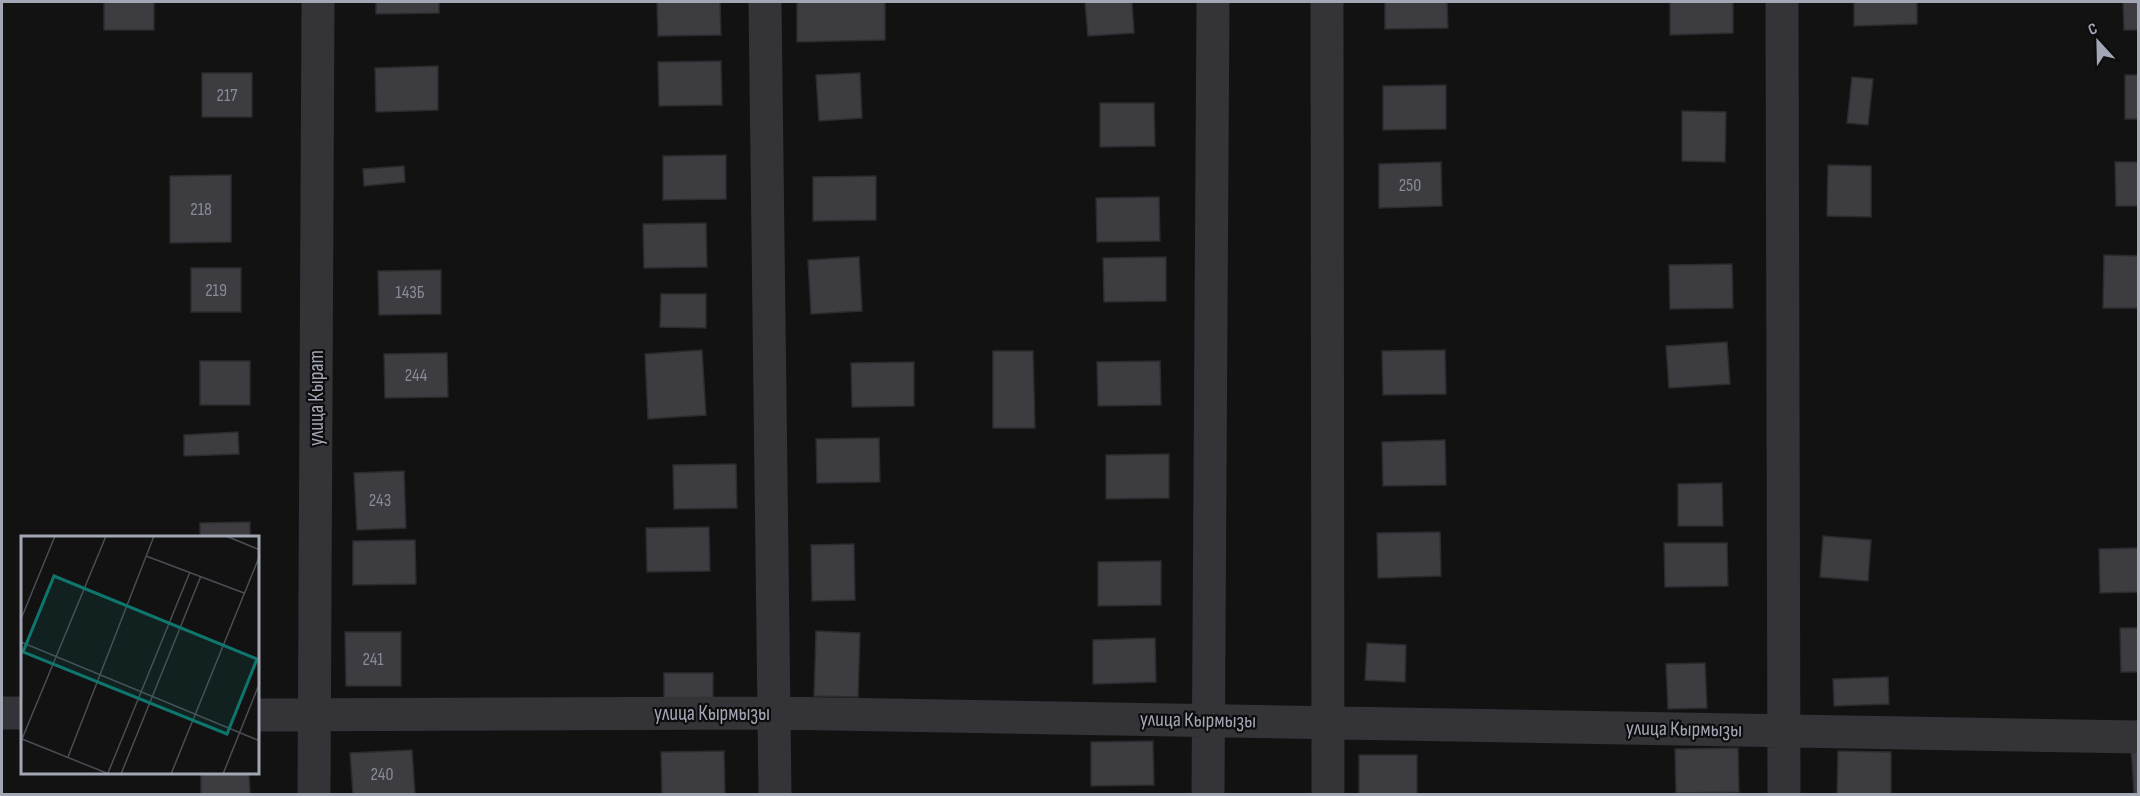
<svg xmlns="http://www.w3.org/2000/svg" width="2140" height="796" font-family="'Sofia Sans Condensed',sans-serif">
<rect width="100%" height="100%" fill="#121213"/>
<path fill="#3c3c41" stroke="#2c2c2f" stroke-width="1.5" d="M104,2H154V30H104Z
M376,2H439V13L376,14Z
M657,2H720L721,35L658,36Z
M797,2H885V40L797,42Z
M1085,2H1132L1134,33L1088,36Z
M1385,2H1447L1448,28L1385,29Z
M1670,2H1733V33L1670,35Z
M1854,2H1917V24L1854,26Z
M2123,2H2138V30H2124Z
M721,61L722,105L659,106L658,62Z
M438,66V110L376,112L375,68Z
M202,73H252V117H202Z
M860,73L862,118L819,121L816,75Z
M2125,75H2138V119H2125Z
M1852,77L1873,79L1868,125L1847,123Z
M1446,85V129L1383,130V86Z
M1100,103H1154L1155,146L1100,147Z
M1682,111L1726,112L1725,162L1682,161Z
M726,155V199L663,200V156Z
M1441,162L1442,206L1379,208V164Z
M2115,162H2138V206H2116Z
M1828,165L1871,166V217L1827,216Z
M404,166L405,182L364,186L363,169Z
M231,175V242L170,243V176Z
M876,176V220L813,221V177Z
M1159,197L1160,241L1097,242L1096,198Z
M706,223L707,267L644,268L643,224Z
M2104,255L2138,256V308H2103Z
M859,257L862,311L811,314L808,260Z
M1166,257V301L1104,302L1103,258Z
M1732,264L1733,308L1670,309L1669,265Z
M191,268H241V312H191Z
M441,270V314L379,315L378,271Z
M661,294H706V328L660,327Z
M1727,342L1730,384L1669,388L1666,346Z
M702,350L706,415L648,419L645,354Z
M1445,350L1446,394L1383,395L1382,351Z
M993,351H1033L1035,428H993Z
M447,353L448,397L385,398L384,354Z
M200,361H250V405H200Z
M1160,361L1161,405L1098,406L1097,362Z
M914,362V406L852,407L851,363Z
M238,432L239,454L184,456V435Z
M879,438L880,482L817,483L816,439Z
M1445,440L1446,485L1383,486L1382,442Z
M1169,454V498L1106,499V455Z
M736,464L737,508L674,509L673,465Z
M404,471L406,528L357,530L354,473Z
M1722,483L1723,526H1678V484Z
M250,522V538H200V523Z
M709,527L710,571L647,572L646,528Z
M1440,532L1441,576L1378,578L1377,533Z
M1823,536L1871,540L1868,581L1820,577Z
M415,540L416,584L353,585V541Z
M1664,543H1727L1728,586L1665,587Z
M854,544L855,600L812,601L811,545Z
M2138,548V592L2100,593L2099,549Z
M1161,561V605L1098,606V562Z
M2120,628H2138V672H2121Z
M816,631L860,633L858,697L814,696Z
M345,632H401V686H346Z
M1155,638L1156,682L1093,684V640Z
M1367,643L1406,645L1405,682L1365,680Z
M1705,663L1707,708L1668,709L1666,664Z
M664,673H713V698H664Z
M1888,677L1889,704L1834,706L1833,679Z
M1153,741L1154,785L1091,786V742Z
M2131,747H2138V794H2134Z
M1738,748L1739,792L1676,793L1675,749Z
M412,750L415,794H353L350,753Z
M724,751L725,794H662L661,752Z
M1838,751L1891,752V794H1837Z
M1359,755H1417V794H1359Z
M201,774H249L250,794H201Z"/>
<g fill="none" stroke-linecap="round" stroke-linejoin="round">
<path stroke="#333338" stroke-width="33" d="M765,2L775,794
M1327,2L1328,794
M1782,2L1784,794
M2,713H22
M258,715L775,713L2138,737
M314,794L318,2
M1208,794L1213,2"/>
</g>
<g text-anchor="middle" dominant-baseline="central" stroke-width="4.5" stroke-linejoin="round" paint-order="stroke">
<g font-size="18" fill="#888c98">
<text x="227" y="95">217</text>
<text x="1410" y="185">250</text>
<text x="201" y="209">218</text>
<text x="216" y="290">219</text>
<text x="410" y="292">143Б</text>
<text x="416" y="375">244</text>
<text x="380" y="500">243</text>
<text x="373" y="659">241</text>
<text x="382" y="774">240</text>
</g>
<g font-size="21" fill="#a2a6b5" stroke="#0d0d0e">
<text transform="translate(316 398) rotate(-90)">улица Кырат</text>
<text x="712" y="713">улица Кырмызы</text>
<text transform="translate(1198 720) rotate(1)">улица Кырмызы</text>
<text transform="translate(1684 729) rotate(1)">улица Кырмызы</text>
</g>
</g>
<g transform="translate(21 536)">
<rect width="238" height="238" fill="#121213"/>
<path fill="none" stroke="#4c4d54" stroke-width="1.5" d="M205,0L239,14M125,20L223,57M0,83L34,0M0,106L239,205M1,203L85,0M1,203L88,238M47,221L133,0M87,237L169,36M100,238L180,40M150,238L239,19M202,238L239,146"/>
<path fill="#0f766e" fill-opacity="0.15" stroke="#0f766e" stroke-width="3" d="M33,40L236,123L206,198L2,116Z"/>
<rect width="238" height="238" fill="none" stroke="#a2a6b5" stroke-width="3"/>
</g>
<rect width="2140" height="796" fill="none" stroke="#a2a6b5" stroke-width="6"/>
<g transform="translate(2098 42) rotate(338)" stroke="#0d0d0e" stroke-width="4.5" paint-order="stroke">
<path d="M0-4.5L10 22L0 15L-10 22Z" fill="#a2a6b5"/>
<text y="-9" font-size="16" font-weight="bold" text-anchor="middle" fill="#a2a6b5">С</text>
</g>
</svg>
